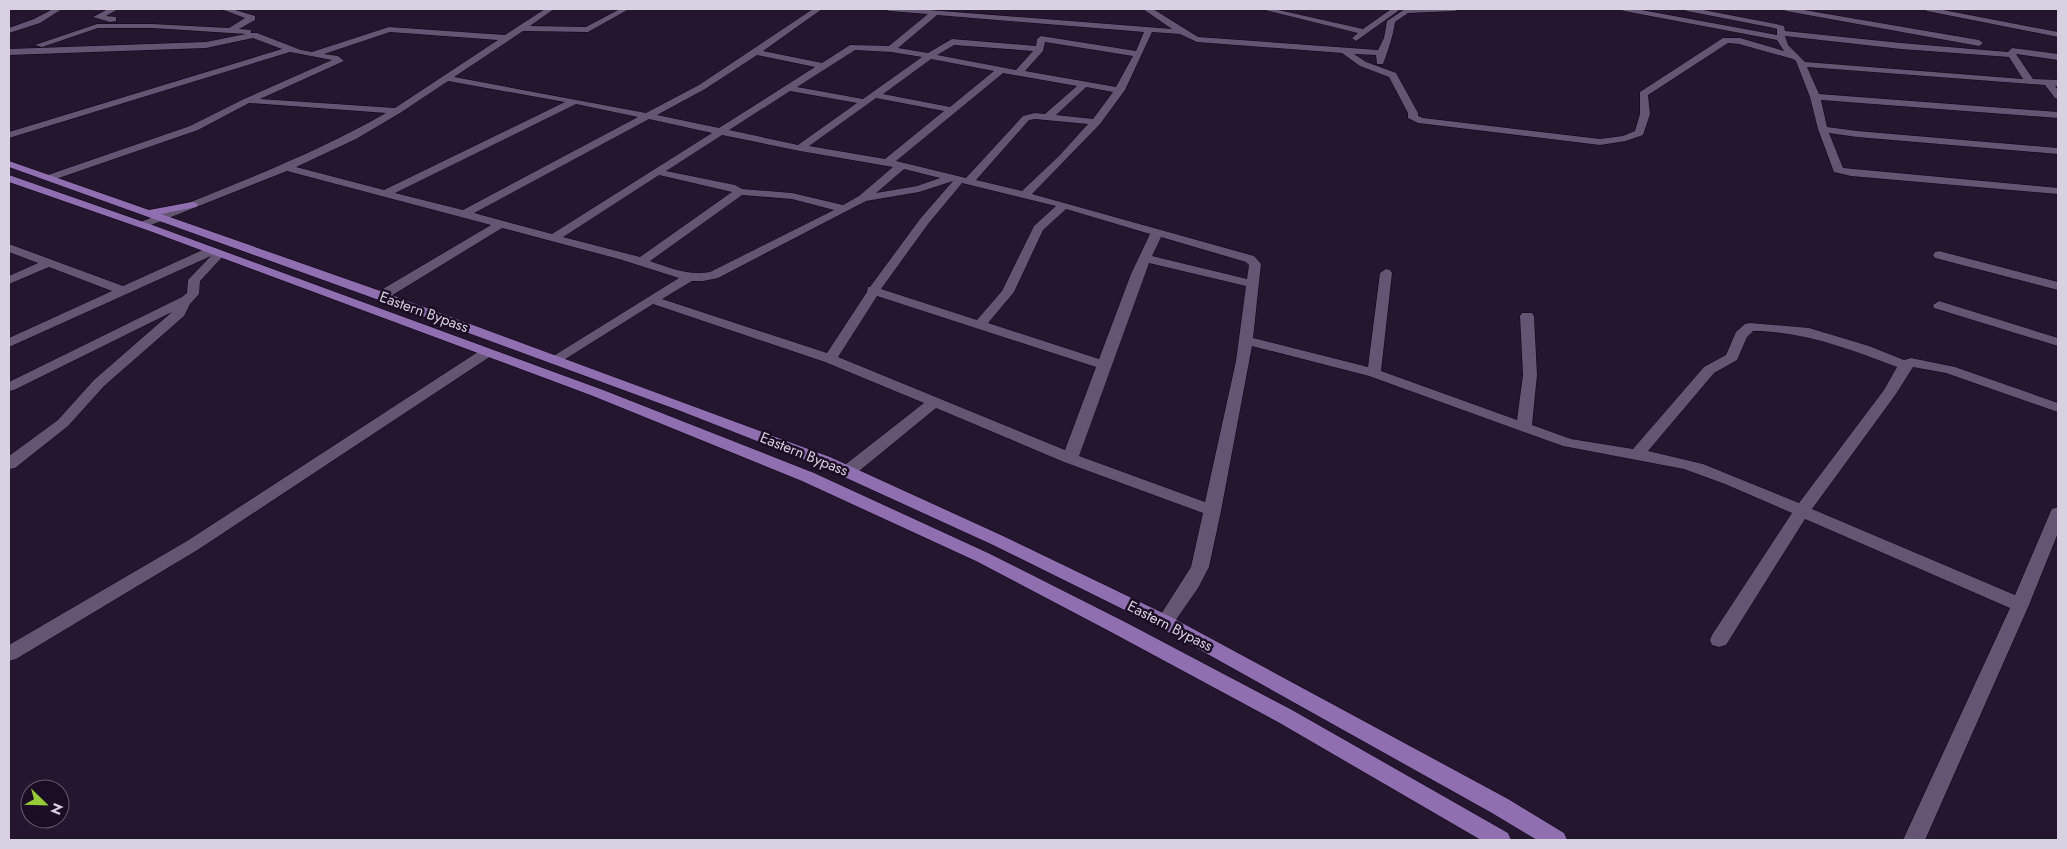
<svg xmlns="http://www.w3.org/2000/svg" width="2067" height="849" font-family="Jost,sans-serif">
<rect width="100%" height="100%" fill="#23162e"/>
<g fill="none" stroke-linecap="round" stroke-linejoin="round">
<defs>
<path id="minor" d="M53,9H62L40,23L9,33V28L34,19Z
M108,9H118L106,16L116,17V21L110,22L93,17Z
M221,9H232L255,16V20L239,29L251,30V33H257L301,50L312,52L389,27L505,35L545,9H554L530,26L586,27L620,9H629L588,32L523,31L454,77L646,113L699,85L813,9H822L763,51L822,63L850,45L889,46L928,14L889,11L885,9H916L1172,29L1143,9H1153L1198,37L1378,50L1384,38L1387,21L1405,9H1459L1455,11L1408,13L1395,22C1393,36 1388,51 1383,64H1377L1376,55L1354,54L1366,62L1396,73L1418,113V116L1423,118L1600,139L1623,136L1635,131L1640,114V92L1723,38H1740L1784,51L1777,40L1624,11L1620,9H1636L1777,35V29L1774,28L1687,11L1683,9H1698L1776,24L1784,26L1785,31L1901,43L2008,52L2012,48L2058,54V60L2016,54L2033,79L2058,80V86H2055L2058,90V99L2055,98L2045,85L1807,67L1819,94L2058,112V118L1821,100L1827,127L1857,131L2058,148V154L1857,137L1829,133L1843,168L2058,188V194L1851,176L1834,172L1818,129L1810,97L1796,61L1793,59L1739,44L1728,43L1648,95L1650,114L1643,135L1626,141L1600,145L1418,123L1408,118V113L1389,77L1360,66L1342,53L1197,42L1180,34L1152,32L1125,90L1100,124L1032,194L1254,256L1261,264L1253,338L1368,367L1380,273L1386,269L1390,270L1392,273L1381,371L1517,420L1523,375L1520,316L1522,313H1532L1534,316L1537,375L1532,425L1571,439L1633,449L1704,367L1726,355L1736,332L1745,324L1750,323L1809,328L1869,346L1904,360L1911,358L1955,367L2058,403V412L1946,373L1913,367L1896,394L1812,509L2015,595L2050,513L2052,509L2058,507V533L2029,605L1925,840H1903L2010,608L1805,519L1726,645L1719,647L1712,645L1710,640L1712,635L1792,513L1725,484L1684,469L1563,446L1369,376L1252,346L1221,511L1209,567L1198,588L1171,627L1165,629L1159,627L1156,622L1191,567L1203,513L1064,462L936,408L853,476L847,477L841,476L839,472L841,468L924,403L825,362L653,304L559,363L554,364L547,360L679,278L619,259L502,228L386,299H376L375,296L376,293L491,225L287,171L146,227L142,228L136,225L138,223C222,189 307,158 386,113L249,103L198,130L53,180H45L44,178L45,176L190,126L244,99L332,60L290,52L9,138V132L282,49L253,38L206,48L9,55V49L206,42L246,34L152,28H98L42,47L35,45L97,24H152L229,28L245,18ZM937,15L1144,32L1136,51L1041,36L1037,39L1036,46L952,39L928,53L898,48ZM390,32L498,40L395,108L260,99L344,61L338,56L324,54ZM1785,36L1901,49L2009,57L2023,79L1805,62L1788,45ZM1045,42L1133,56L1116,87L1025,71L1043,51ZM954,45L1033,51L1016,70L937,55ZM855,50L891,52L922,57L863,99L797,87ZM757,55L815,67L719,128L657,115L705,89ZM931,59L994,71L950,107L883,94ZM1003,73L1077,86L1045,114L1035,113L1023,116L966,178L896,161ZM448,81L565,102L384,190L296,167L356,139L400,113ZM1086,87L1113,92L1093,119L1056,115ZM790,91L857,103L798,145L729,130ZM876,98L944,111L885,159L809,146ZM576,104L638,117L463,210L395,193ZM649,119L712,133L552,234L474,213ZM1035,119L1088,124L1060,155L1022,191L976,180L1029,120ZM722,135L800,151L893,167L859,196L843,205L792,193L742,189L735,185L666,171ZM904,169L940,178L917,186L876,193ZM659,175L732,192L640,257L563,237ZM953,181L920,219L870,287H868L867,292L827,353L662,299L692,281H703L718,278L866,201L919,192ZM962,183L1056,206L1034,226L1002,291L977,320L881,289L928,224ZM742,195L792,199L834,210L710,272C689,276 670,268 650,261ZM1066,209L1150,234L1131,274L1099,359L988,323L1014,292L1043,230ZM1161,237L1246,262L1249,265L1247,279L1152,256ZM1149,263L1246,286L1236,361L1205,502L1079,456ZM877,296L1096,367L1065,450L838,357ZM1753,331C1804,331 1850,349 1897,367L1884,390L1799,503L1703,464L1648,451L1714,373L1737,360L1747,337Z
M1261,9H1274L1363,29L1390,10L1389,9H1397L1398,11L1356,41L1352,38L1358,33Z
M1782,9H1798L1979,40L1983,43L1979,46L1786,11Z
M1923,9H1938L2058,32V37L1927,11Z
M9,244L123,286L207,248H215L225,254L200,281L199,294L190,304L184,316L104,386L68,426L15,468L9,469V456L58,420L94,380L172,312L14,390L9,391V382L182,297L187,293L188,280L211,256L9,347V338L112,291L49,267L9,284V276L38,263L9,252Z
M1939,251L2058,282V290L1935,258L1933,255L1935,252Z
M1939,301L2058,338V346L1934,308L1933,305Z
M486,349L491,350L493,353L491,356L199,549L16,659L9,661V645L187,541L481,350Z"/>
<path id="major" d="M9,161L149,210L192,202L196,203L198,205L196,207L161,214L386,293L830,457L1003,536L1171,617L1508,799L1564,833L1567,840H1537L1492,813L1159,627L991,544L818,465L678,410L376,299L9,167Z
M9,175L155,226L603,390L814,473L988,553L1125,622L1292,710L1508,833L1511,840H1481L1278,722L1111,632L976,561L802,481L593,396L147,230L9,182Z"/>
</defs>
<use href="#minor" stroke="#0c0316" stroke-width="1"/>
<use href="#major" stroke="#0c0316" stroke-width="1"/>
<use href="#minor" fill="#645672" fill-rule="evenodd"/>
<use href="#major" fill="#906fb0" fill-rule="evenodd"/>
</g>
<g text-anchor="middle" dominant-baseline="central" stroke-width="5" stroke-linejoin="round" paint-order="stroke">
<g font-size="15" fill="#d8d1e1" stroke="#1a0d24">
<text transform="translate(424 312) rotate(20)">Eastern Bypass</text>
<text transform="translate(804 454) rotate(22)">Eastern Bypass</text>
<text transform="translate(1170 626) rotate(27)">Eastern Bypass</text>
</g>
</g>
<rect width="2067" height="849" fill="none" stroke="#d8d1e1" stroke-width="20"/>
<g transform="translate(45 804) rotate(113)"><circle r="24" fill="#1a0d24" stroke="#665b70"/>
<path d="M0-4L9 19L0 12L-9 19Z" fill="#97cc38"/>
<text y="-8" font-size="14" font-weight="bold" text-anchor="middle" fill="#d8d1e1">N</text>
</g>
</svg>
